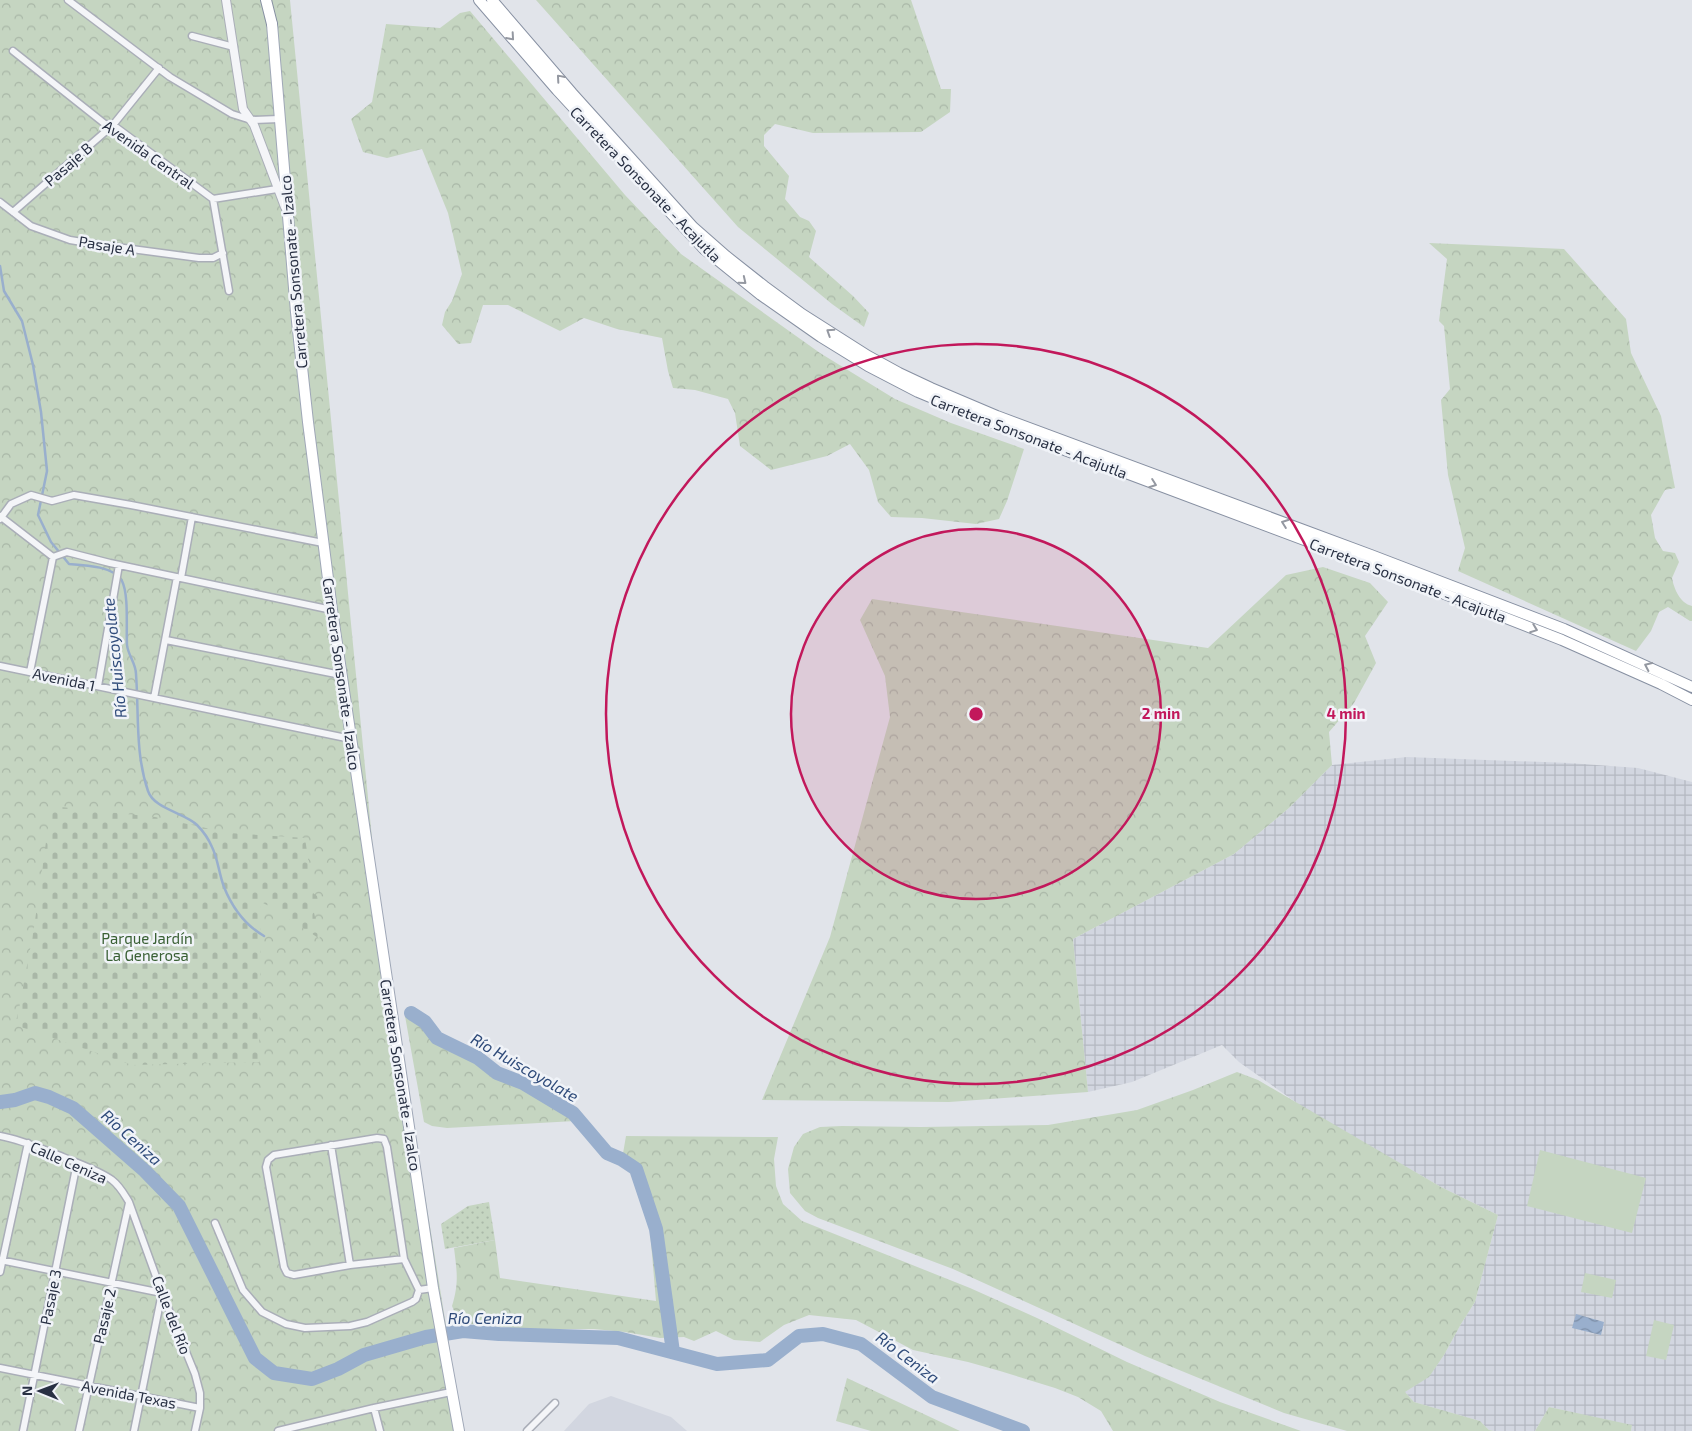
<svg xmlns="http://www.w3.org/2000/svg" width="1692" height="1431" font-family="'Exo 2',sans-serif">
<defs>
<pattern id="industrial-grid" width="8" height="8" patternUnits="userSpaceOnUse" patternTransform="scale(1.25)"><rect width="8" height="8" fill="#d2d6e0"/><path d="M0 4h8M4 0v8" fill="none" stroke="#b4b8c1"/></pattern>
<pattern id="grass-dots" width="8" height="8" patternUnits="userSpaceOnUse" patternTransform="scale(1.25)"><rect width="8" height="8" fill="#c5d5c1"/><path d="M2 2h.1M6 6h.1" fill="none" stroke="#a9b7a7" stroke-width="1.8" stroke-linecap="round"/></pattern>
<pattern id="forest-crowns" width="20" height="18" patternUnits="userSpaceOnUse" patternTransform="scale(1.25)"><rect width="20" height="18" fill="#c5d5c1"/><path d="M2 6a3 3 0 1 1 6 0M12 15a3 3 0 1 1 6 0" fill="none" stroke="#a9b7a7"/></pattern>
<pattern id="cemetery-stones" width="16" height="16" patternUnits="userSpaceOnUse" patternTransform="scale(1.25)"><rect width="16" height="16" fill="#c5d5c1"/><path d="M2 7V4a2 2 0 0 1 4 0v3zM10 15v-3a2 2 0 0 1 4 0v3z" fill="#a9b7a7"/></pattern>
<pattern id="water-waves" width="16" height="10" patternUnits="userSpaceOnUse" patternTransform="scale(1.25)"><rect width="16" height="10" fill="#99afcd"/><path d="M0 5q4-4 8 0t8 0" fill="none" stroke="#7d8fa8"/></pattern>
</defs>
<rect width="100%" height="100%" fill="#e1e4ea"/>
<path fill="#d2d6e0" d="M611,1396L671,1417L687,1431H564L589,1404Z"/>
<path fill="url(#industrial-grid)" d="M1407,757L1569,763L1638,768L1692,782V1431H1631L1632,1426L1549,1407L1535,1431H1494L1489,1430L1480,1421L1414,1402L1405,1392L1429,1376L1444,1355L1461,1324L1475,1302L1498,1215L1441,1187L1304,1108L1239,1062L1222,1045L1132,1082L1088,1092L1073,939L1234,854L1289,808L1332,765Z"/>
<path fill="url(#grass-dots)" d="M489,1202L495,1240L445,1249L441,1224L468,1206Z"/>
<path fill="url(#forest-crowns)" d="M0,0H290L379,910L463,1431H0Z
M536,0H911L941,89H951L950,112L921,132L813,133L775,124L764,135V146L789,176L785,199L800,217L809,221L816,231L809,257L853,296L869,313L864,327L832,304L738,227Z
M470,11L625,195L681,254L820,353L895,399L951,423L1024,449L1007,501L999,519L976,524L922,518L891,517L878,502L869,470L850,444L827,456L771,470L740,446L735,413L728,399L695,390L673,388L668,371L662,338L617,329L584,318L560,331L508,305H483L471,343L458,344L442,325L445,312L452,301L462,274L448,213L422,149L387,158L363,152L351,119L372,102L386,24L440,28L460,13Z
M1429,243L1564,249L1626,319L1631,353L1661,416L1675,488L1665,490L1651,515L1655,538L1663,551L1675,553L1679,562L1672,578C1674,589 1680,603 1692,606V621H1690L1668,607L1659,612L1651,631L1636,651L1458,571L1465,548L1448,475L1441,400L1450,389L1444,326L1439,321L1447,259Z
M1323,567L1370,583L1388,602L1365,636L1376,663L1354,703L1329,732L1332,765L1289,808L1234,854L1073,939L1088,1092L949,1102L762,1100L830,937L890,717L885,676L860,620L872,599L1208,648L1286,575Z
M405,1016L424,1025L435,1041L477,1059L497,1074L521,1084L575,1121L447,1128L432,1126L424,1122Z
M1237,1072L1258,1080L1441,1187L1498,1215L1475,1302L1461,1324L1444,1355L1429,1377L1405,1392L1414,1402L1480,1421L1489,1430L1494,1431H1347L1284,1413L1145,1356L953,1269L818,1218L805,1211L790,1193L788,1169L794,1147L803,1134L820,1127L842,1126L921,1127L1048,1125L1137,1110L1193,1090Z
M626,1136L778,1137L774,1159L776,1186L783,1204L802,1221L970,1288L1037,1318L1127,1362L1220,1402L1301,1431H1113L1101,1411L1078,1397L1055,1388L1000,1371L968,1362L913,1350L856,1320L809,1315L784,1325L760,1342L734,1340L716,1331L694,1341L684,1337L660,1338L625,1332L594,1329H526L459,1323L452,1306C459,1283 457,1272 454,1248L495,1240L500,1278L656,1301L650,1231L633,1172L621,1165Z
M847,1378L960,1431H871L836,1421Z
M1549,1407L1632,1425L1631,1431H1535Z"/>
<path fill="url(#cemetery-stones)" d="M51,806L155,817L229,833L305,838L313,893L317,896L318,899L312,904L320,939L269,906L261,902L259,1062L132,1065L15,1025L19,1009L34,928Z"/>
<path fill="#c5d5c1" d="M1540,1150L1646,1178L1632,1233L1527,1206Z
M1585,1273L1616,1280L1612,1298L1581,1292Z
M1654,1320L1674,1325L1666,1360L1646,1356Z"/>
<path fill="url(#water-waves)" d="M1576,1314L1604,1322L1601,1335L1572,1328Z"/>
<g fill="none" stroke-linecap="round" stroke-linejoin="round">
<path stroke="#99afcd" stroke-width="2.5" d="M0,266L4,291L22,321L33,365L41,412L47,471L38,515L51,542L69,564C84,565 114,566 122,581C129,595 126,628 127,645C128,655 136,664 136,674C139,713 135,753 148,791C154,809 185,813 197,825C202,830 209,840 212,847C218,859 219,874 224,887C232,907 245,925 264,936"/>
<path stroke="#99afcd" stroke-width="14" d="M411,1013L425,1022L437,1038L478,1058L497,1073L523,1083L573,1113L607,1153L621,1159L636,1169L656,1229L673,1352
M0,1102L15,1100L35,1093L49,1097L73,1108L145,1171L179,1206L255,1358L274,1373L312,1379L338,1369L364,1355L426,1337L463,1331L499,1334L618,1338L717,1364L768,1360L799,1336L823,1334L861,1344L932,1397L1023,1431"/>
<defs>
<path id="minor" d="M68,0L170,77L232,114L251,120L279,119
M192,36L234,47
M13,51L105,124L113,125L213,199L229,291
M213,199L277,189
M0,202L31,226L70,240L94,244L199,258H213L223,253
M13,212L113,125L159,68
M0,516L53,557L67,552L110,563L332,610
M0,519L11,504L31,495L52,501L74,495L131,505L323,543
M181,578L192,517
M166,640L341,675
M0,666L351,739
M30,672L53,557
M98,686L119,565
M154,698L177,577
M0,1136C22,1140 42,1149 63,1157C79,1164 98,1170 112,1180C120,1186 124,1194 129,1202L162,1293L195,1374L200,1393V1408L195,1431
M331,1145L350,1265
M215,1223L243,1290L262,1312L286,1324L305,1328L350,1326L367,1322L412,1302L416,1299L419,1290
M404,1259L350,1265L294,1275L287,1273L284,1267L266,1167L268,1160L274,1155L377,1138L384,1139L387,1147L404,1259L419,1290L433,1288
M0,1260L162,1293L134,1431
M0,1272L28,1143
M0,1368L200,1408
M374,1408L380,1431
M23,1431L77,1163
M79,1431L129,1203
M278,1431L374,1408L451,1392
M527,1431L555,1403"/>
<path id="tertiary" d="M226,0L243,109L254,125L285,207"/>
<path id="primary" d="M272,24L296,312L308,422L332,610L433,1288L459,1431"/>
<path id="trunk" d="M266,0L272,24
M479,0L557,90L704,249L761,295L821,337L868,366L918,392L990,422L1355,559L1562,640L1661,684L1692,700
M492,0L572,93L693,227L726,256L764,286L802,314L868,356L899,373L931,388L997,416L1371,555L1564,629L1692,687"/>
</defs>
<use href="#minor" stroke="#aaaeb8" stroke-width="9"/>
<use href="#tertiary" stroke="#aaaeb8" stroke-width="10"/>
<use href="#primary" stroke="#9fa7b7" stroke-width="12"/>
<use href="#trunk" stroke="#8790a2" stroke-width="12"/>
<use href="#minor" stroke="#f4f5f8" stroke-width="6"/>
<use href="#tertiary" stroke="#f4f5f8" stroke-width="8"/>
<use href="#primary" stroke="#fff" stroke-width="10"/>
<use href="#trunk" stroke="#fff" stroke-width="10"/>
</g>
<defs><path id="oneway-chevron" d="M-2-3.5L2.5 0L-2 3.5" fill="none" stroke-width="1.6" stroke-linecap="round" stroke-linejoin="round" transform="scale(1.25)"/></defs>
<g stroke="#9498a1">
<use href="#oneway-chevron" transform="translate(511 37) rotate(49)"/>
<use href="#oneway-chevron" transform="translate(560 78) rotate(-131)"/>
<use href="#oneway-chevron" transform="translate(743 281) rotate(39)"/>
<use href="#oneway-chevron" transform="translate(830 332) rotate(-147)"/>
<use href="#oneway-chevron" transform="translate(1153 484) rotate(20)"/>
<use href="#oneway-chevron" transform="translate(1285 523) rotate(-160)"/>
<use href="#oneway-chevron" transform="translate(1534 629) rotate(21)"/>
<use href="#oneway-chevron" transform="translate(1648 666) rotate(-155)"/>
</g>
<circle cx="976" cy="714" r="185" fill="#c2185b" fill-opacity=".12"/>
<g fill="none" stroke="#c2185b" stroke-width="2.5">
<circle cx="976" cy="714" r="185"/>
<circle cx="976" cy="714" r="370"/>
</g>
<g text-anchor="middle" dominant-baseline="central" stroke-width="5" stroke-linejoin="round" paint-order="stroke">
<g font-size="15" fill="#283043" stroke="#f0f3f8">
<text transform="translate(149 154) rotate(35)">Avenida Central</text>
<text transform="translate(68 164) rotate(-41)">Pasaje B</text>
<text transform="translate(646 184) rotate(46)">Carretera Sonsonate - Acajutla</text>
<text transform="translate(107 245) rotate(9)">Pasaje A</text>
<text transform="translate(293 272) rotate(-95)">Carretera Sonsonate - Izalco</text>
<text transform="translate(1029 436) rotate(21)">Carretera Sonsonate - Acajutla</text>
<text transform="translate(1408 580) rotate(21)">Carretera Sonsonate - Acajutla</text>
<text transform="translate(342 674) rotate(82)">Carretera Sonsonate - Izalco</text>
<text transform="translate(64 679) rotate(12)">Avenida 1</text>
<text transform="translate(401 1075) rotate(81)">Carretera Sonsonate - Izalco</text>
<text transform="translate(69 1162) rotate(24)">Calle Ceniza</text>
<text transform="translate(50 1297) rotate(-79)">Pasaje 3</text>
<text transform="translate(172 1315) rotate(69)">Calle del Río</text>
<text transform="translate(104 1316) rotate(-77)">Pasaje 2</text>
<text transform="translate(129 1394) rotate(11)">Avenida Texas</text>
</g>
<g font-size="15" fill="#396034" stroke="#f0f3f8">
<text x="147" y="938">Parque Jardín<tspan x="147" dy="17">La Generosa</tspan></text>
</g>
<g font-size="16" font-style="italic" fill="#2f4b7a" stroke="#f0f3f8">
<text transform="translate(114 658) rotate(-96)">Río Huiscoyolate</text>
<text transform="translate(525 1067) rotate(30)">Río Huiscoyolate</text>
<text transform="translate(132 1137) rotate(42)">Río Ceniza</text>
<text x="485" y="1317">Río Ceniza</text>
<text transform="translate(908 1357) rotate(37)">Río Ceniza</text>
</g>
</g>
<circle cx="976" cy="714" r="8" fill="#c2185b" stroke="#f0f3f8" stroke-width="2.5"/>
<g font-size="15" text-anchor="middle" font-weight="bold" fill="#c2185b" stroke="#f0f3f8" stroke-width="5" stroke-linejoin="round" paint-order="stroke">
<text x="1161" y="719">2 min</text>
<text x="1346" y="719">4 min</text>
</g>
<g transform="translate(40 1391) rotate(271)" stroke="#f0f3f8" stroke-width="4" paint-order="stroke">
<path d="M0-4L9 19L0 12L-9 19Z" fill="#283043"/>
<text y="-8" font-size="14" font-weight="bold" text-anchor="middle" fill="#283043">N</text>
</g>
</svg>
